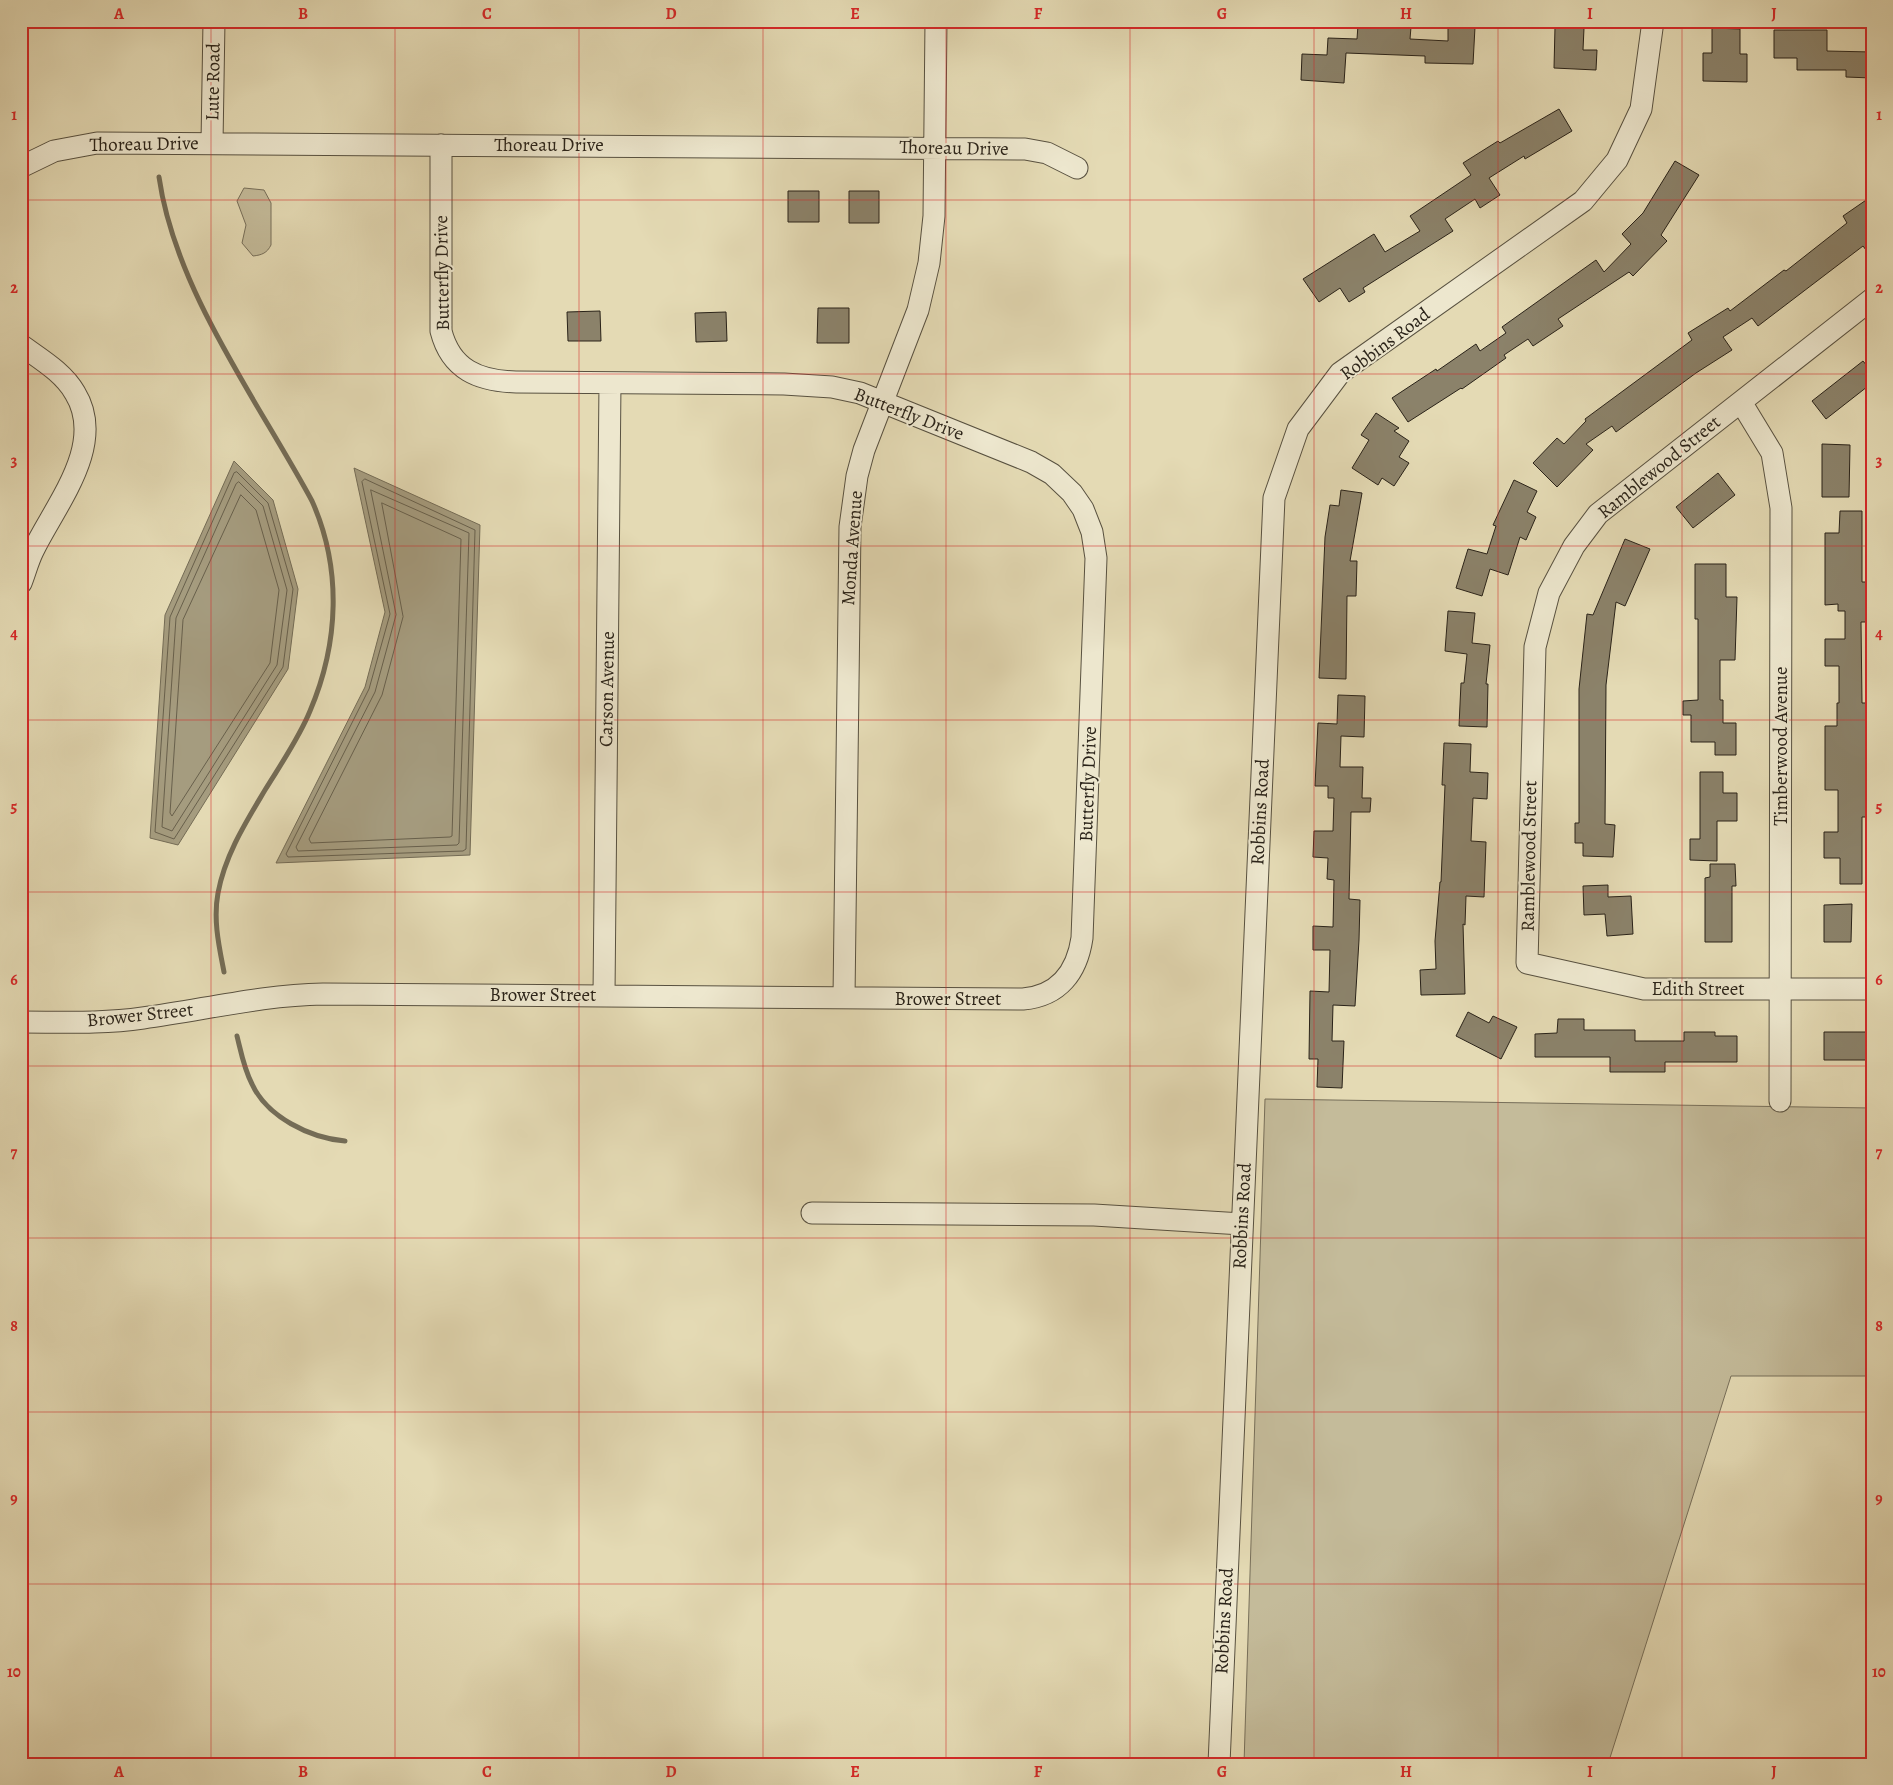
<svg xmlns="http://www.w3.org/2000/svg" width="1893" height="1785" font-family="Alegreya,serif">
<rect width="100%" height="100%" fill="#e4dab4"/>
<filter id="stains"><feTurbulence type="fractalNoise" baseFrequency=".004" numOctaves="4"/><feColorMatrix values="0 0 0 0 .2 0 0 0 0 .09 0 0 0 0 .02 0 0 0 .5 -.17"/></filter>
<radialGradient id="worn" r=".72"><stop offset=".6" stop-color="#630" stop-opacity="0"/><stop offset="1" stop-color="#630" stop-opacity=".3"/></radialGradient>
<path fill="#c4bb9a" stroke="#776f5a" d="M244,188L264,190L271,203V245C267,253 262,255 253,256L242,243L246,225L237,201Z
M1265,1099L1872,1108V1376H1731L1608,1764H1244Z"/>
<path fill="#a59c7f" stroke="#746c56" d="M234,461L273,500L298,589L288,669L178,845L150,838L165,615Z
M354,468L480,525L470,855L276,863L365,687L385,612Z"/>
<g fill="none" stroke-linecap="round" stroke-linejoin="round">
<path stroke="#68604c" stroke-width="1" d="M237,472L268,503L293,589L283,667L174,839L155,832L170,617L234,473Z
M365,479L475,530L466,849L463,851L288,857L286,854L369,689L390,614L362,482Z
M239,482L263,506L287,590L277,665L172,831L162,827L176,618L236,484Z
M371,490L469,533L459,843L457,845L298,851L296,847L375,692L396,615Z
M241,495L256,510L279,590L270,663L172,816L170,813L183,620Z
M382,503L461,539L452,836L450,837L311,843L309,839L382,695L403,617Z"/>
<path stroke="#746c56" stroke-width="5" d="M159,177C175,290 258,401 312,501C342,568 339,643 310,711C299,738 281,764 265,790C246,822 225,855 218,893C213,920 219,946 224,972
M237,1036C241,1052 244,1069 252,1084C267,1117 310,1138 345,1141"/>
</g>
<path fill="#8b826a" stroke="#2a2319" d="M1358,25L1411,27L1410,39L1448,41V26L1475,27L1473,64L1425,63V56L1346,53L1344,83L1301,80L1302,54L1327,55L1328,38L1357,39Z
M1555,27L1584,28L1583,50H1597L1596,70L1554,68Z
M1712,28L1740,29V54H1747V82L1703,81V53H1712Z
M1774,30H1827V51L1872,52V78L1846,77V70H1797V58H1774Z
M1559,109L1572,131L1525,159L1524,156L1489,178L1500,195L1480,208L1475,199L1445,219L1453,231L1363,288L1365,292L1349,302L1340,288L1319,302L1303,279L1374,234L1385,252L1420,231L1410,216L1471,175L1463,163L1498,141L1500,143Z
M1675,161L1699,175L1661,235L1667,241L1633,276L1629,272L1558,319L1563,326L1533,346L1528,339L1504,355L1506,358L1462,389L1461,388L1408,422L1392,398L1436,369L1437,371L1476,344L1480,351L1506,333L1502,327L1596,260L1604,272L1631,244L1622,234L1643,213Z
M788,191H819V222H788Z
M849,191H879V223H849Z
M1872,196V258L1863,246L1758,326L1752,318L1723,337L1732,350L1696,373L1616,432L1612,426L1586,444L1593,450L1557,487L1533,463L1557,438L1564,444L1586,421L1585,419L1692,340L1688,333L1728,308L1730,311L1784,270L1786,271L1847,223L1843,216Z
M818,308H849V343H817Z
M600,311L601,341H568L567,312Z
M726,312L727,341L696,342L695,313Z
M1863,361L1872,372V383L1826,419L1812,401Z
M1376,413L1399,428L1394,431L1409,441L1399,457L1409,463L1394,486L1382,478L1378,485L1352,468L1369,440L1361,435Z
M1822,444L1850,445L1849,497H1822Z
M1718,473L1735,495L1693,528L1676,507Z
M1514,480L1537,491L1527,512L1536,517L1526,540L1520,537L1508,575L1490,569L1482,596L1456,588L1468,549L1487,554L1496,526L1493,525Z
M1341,490L1362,493L1350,561H1357L1356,596H1347L1346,679L1319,678L1325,537L1330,505L1339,506Z
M1840,511H1862V582H1872V622H1861L1862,703H1869L1866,817H1862V884H1840V858H1824V832H1838V790H1825V726H1837V703H1839V666H1825V639H1845V611H1838V604L1825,605V533H1839Z
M1625,539L1650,549L1625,606L1616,602L1606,685L1605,824L1615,825L1613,857L1583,856V843H1575V823H1579V689L1587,614L1593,615Z
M1695,564H1726V597H1737L1735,660H1720V700H1723V723H1736V755H1715V742H1691V715H1683V701L1698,700V619H1695Z
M1448,611L1475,613L1472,643L1490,645L1486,684H1488L1487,727L1459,726L1461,683H1464L1467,654L1445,651Z
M1338,695L1365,696L1364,737L1341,736L1340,767H1363L1362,798H1371L1370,812H1351L1349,899L1360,900L1359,940L1355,1006L1333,1005L1332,1041H1344L1342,1088L1317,1087L1318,1059H1309L1310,991L1329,992L1330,950H1313V926L1333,927L1334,880L1327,879L1328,858L1313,857L1314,831H1333L1334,798H1328V786H1315L1318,723L1337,724Z
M1444,743L1471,744L1470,772L1488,773L1487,799L1473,798L1471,841L1486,842L1484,897L1466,896L1465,925L1463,924L1465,994L1421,995L1420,970L1436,969L1435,941L1440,882H1441L1445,785H1442Z
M1700,772H1723V793H1737V821H1717V861L1690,860V839H1700Z
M1710,864H1735L1736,886H1732V942H1705V878L1710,877Z
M1608,885V897L1631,896L1633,934L1607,936L1605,914L1584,915L1583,886Z
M1852,904L1851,942H1824V905Z
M1468,1012L1489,1023L1493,1016L1517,1027L1501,1059L1456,1036Z
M1558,1019H1584V1030H1635V1041H1684V1032H1715V1036H1737V1062H1665V1072H1610V1057H1535V1034L1557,1033Z
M1824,1032H1872V1060H1824Z"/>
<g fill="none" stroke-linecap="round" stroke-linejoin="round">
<defs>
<path id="minor" d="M212,143L214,21
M21,167L54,151L97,143L1025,149L1047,153L1077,168
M1872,299L1598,514L1574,546L1549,593L1535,647L1527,963L1644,989H1872
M21,345C40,359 63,372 75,393C107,445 55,505 33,551C28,561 25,573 21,583
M1741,402L1772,453L1781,508L1780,1101
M604,995L610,383
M844,998L850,527L857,476L864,450L918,310L929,263L934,216L936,21
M21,1022C62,1022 102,1024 143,1018C203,1010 262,995 323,994L1023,999C1059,996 1077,972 1082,938L1096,558L1092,532L1083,509L1072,493L1052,474L1031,462L860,393L832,387L784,384L516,382C479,381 451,370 441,331V145
M812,1213L1094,1215L1242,1224
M1219,1764L1274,498L1298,429L1340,373L1583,201L1617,160L1641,109L1653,21"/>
</defs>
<use href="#minor" stroke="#585140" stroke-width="23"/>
<use href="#minor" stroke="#ede7ce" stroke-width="21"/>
</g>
<path fill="none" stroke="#d62828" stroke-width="1" stroke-opacity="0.55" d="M211,21V1764M395,21V1764M579,21V1764M763,21V1764M946,21V1764M1130,21V1764M1314,21V1764M1498,21V1764M1682,21V1764M21,200H1872M21,374H1872M21,546H1872M21,720H1872M21,892H1872M21,1066H1872M21,1238H1872M21,1412H1872M21,1584H1872"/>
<g text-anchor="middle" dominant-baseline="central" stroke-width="4" stroke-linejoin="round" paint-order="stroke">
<g font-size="19" fill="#2a2319" stroke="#ede7ce">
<text transform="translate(213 82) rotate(-89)">Lute Road</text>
<text transform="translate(144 144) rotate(-1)">Thoreau Drive</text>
<text x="549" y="145">Thoreau Drive</text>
<text transform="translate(954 148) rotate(1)">Thoreau Drive</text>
<text transform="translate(442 273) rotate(-91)">Butterfly Drive</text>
<text transform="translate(1385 344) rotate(-37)">Robbins Road</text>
<text transform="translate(909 414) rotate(21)">Butterfly Drive</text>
<text transform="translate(1659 467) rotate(-39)">Ramblewood Street</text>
<text transform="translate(852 548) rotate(-86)">Monda Avenue</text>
<text transform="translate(607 689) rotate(-89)">Carson Avenue</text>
<text transform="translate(1781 746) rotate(-90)">Timberwood Avenue</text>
<text transform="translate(1088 784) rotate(-88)">Butterfly Drive</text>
<text transform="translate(1260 812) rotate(-87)">Robbins Road</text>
<text transform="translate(1529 856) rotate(-89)">Ramblewood Street</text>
<text x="1698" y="989">Edith Street</text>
<text x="543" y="995">Brower Street</text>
<text x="948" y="999">Brower Street</text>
<text transform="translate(140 1015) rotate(-6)">Brower Street</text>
<text transform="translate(1242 1216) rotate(-87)">Robbins Road</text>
<text transform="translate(1224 1621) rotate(-87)">Robbins Road</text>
</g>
</g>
<rect width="1893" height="1785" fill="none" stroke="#e4dab4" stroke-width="55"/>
<rect x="28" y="28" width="1838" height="1730" fill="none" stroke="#d62828" stroke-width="2"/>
<g font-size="16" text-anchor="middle" font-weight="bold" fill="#d62828">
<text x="119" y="19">A</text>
<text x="303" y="19">B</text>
<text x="487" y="19">C</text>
<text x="671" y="19">D</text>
<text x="855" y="19">E</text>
<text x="1038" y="19">F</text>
<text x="1222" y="19">G</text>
<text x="1406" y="19">H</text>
<text x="1590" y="19">I</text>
<text x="1774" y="19">J</text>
<text x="14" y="120">1</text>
<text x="1879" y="120">1</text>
<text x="14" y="293">2</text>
<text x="1879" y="293">2</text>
<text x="14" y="466">3</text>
<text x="1879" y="466">3</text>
<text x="14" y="639">4</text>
<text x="1879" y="639">4</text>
<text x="14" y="812">5</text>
<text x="1879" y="812">5</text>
<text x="14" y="985">6</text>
<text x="1879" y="985">6</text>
<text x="14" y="1158">7</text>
<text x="1879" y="1158">7</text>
<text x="14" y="1331">8</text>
<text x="1879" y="1331">8</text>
<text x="14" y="1504">9</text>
<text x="1879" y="1504">9</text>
<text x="14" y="1677">10</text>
<text x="1879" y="1677">10</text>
<text x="119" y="1777">A</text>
<text x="303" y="1777">B</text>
<text x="487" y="1777">C</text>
<text x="671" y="1777">D</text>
<text x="855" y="1777">E</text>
<text x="1038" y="1777">F</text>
<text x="1222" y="1777">G</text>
<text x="1406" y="1777">H</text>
<text x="1590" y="1777">I</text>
<text x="1774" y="1777">J</text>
</g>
<rect width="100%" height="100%" filter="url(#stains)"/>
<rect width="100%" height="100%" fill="url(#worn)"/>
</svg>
